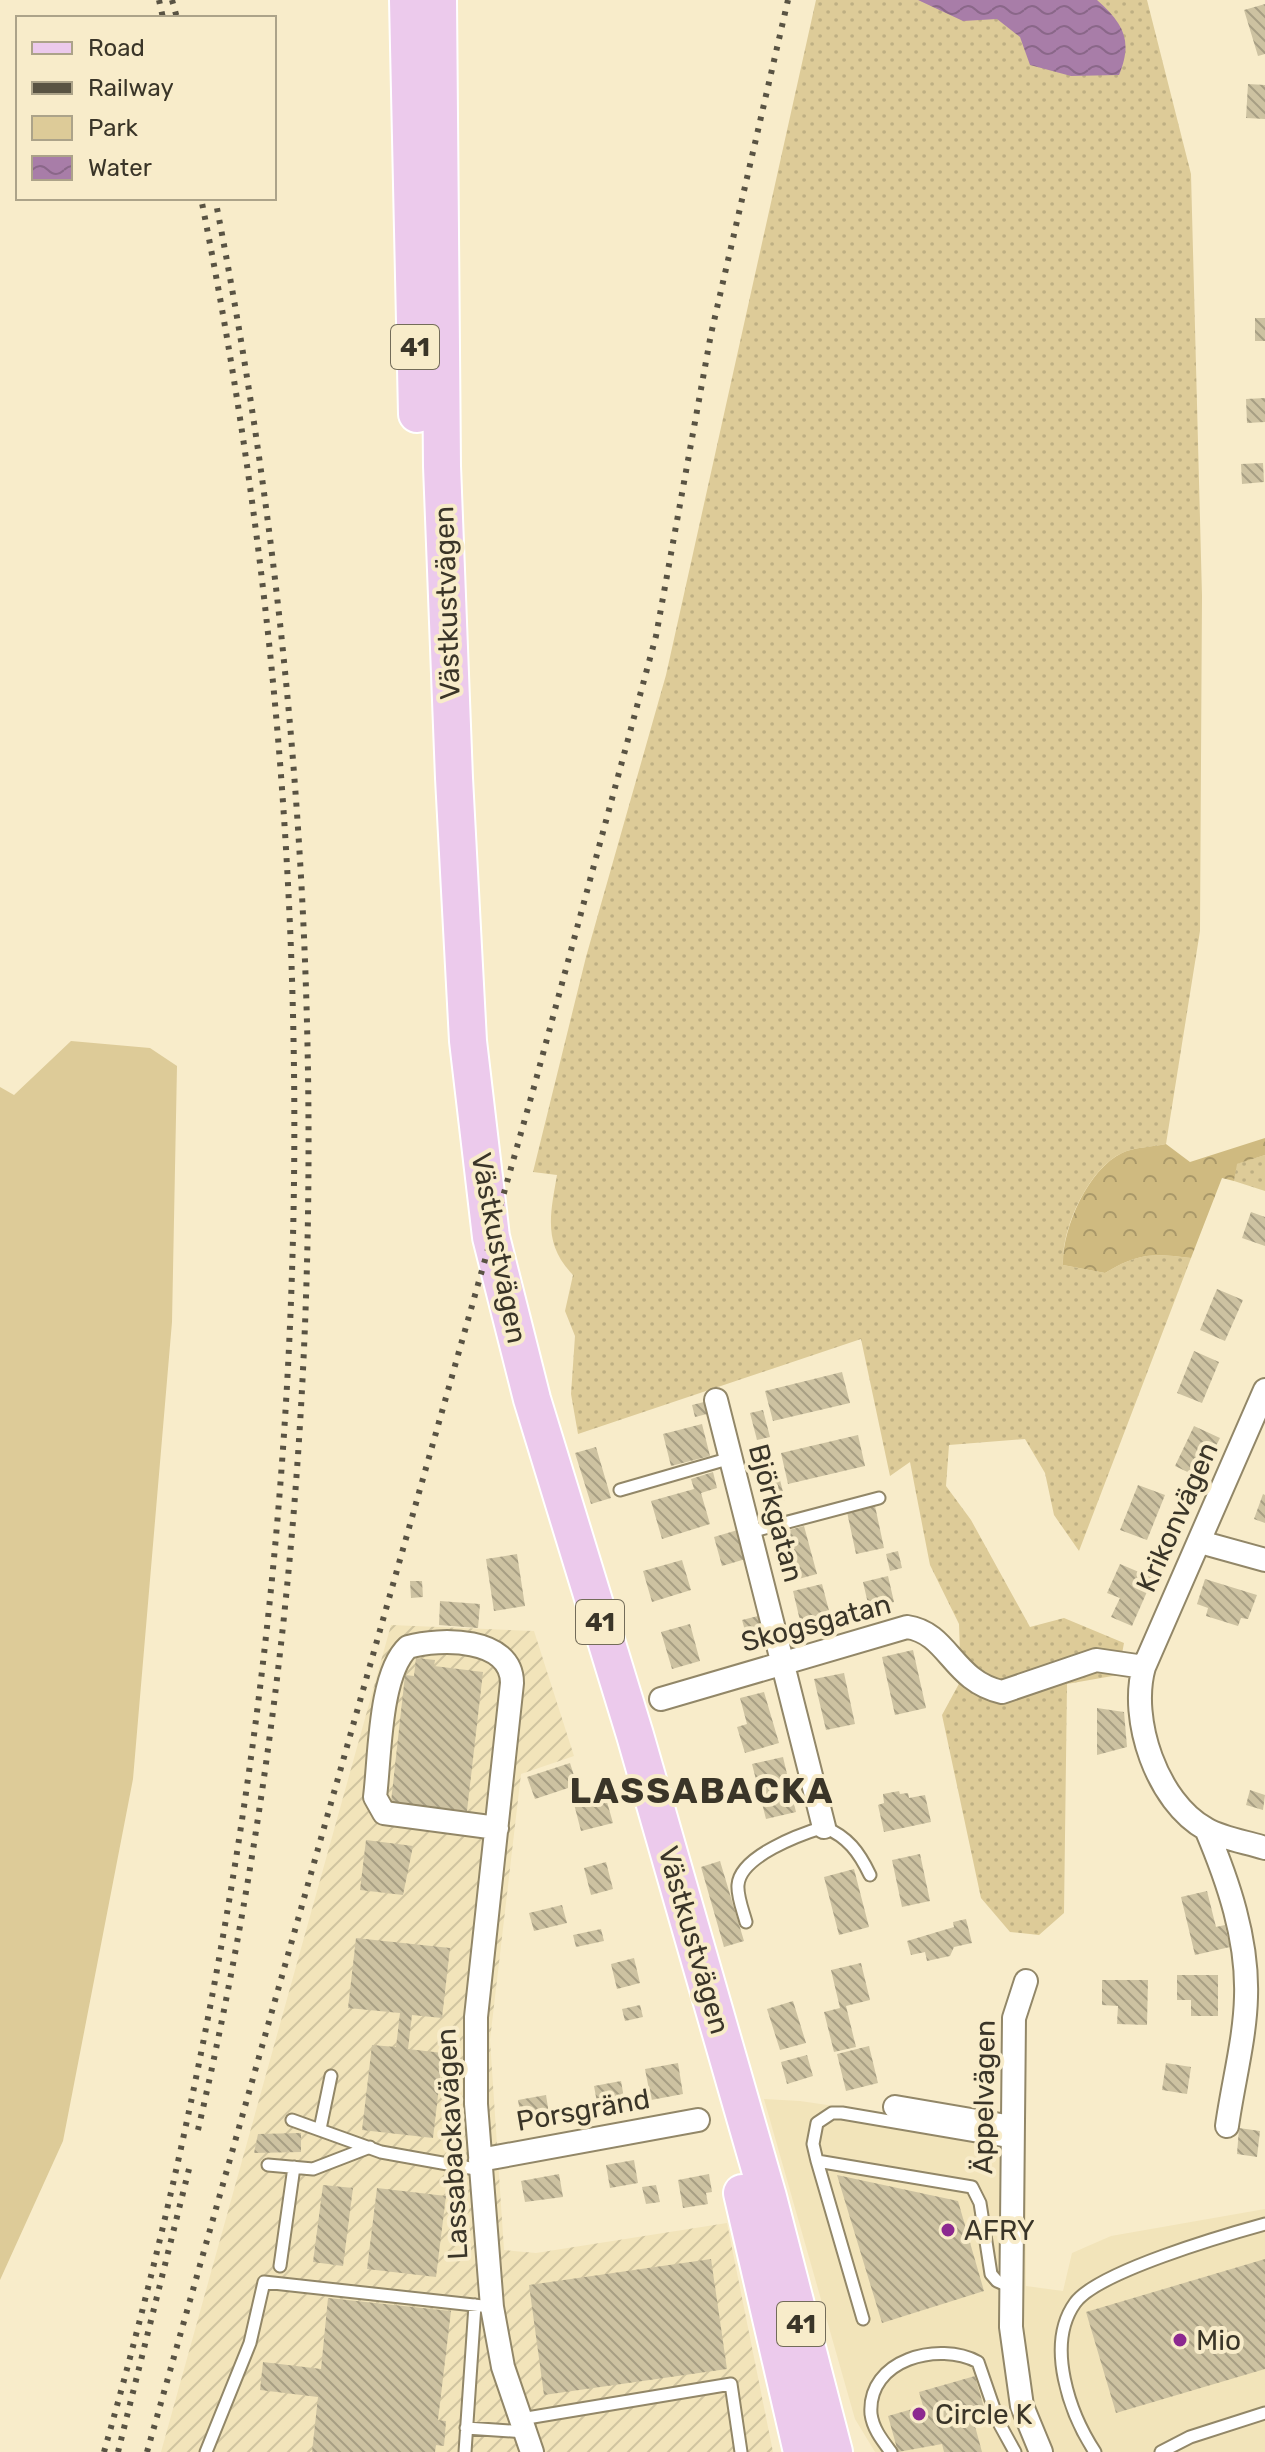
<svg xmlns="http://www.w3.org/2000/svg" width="1265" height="2452" font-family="Rubik,sans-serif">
<defs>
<pattern id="industrial-furrows" width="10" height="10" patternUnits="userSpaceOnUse" patternTransform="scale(2)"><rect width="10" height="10" fill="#f2e4ba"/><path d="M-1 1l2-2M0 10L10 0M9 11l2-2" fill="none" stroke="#d0c4a0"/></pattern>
<pattern id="grass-dots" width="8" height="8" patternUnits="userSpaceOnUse" patternTransform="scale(2)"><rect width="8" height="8" fill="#ddcb98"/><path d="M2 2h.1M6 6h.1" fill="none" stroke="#beaf83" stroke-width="1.8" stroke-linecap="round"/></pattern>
<pattern id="forest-crowns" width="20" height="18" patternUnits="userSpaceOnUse" patternTransform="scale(2)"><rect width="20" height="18" fill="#cfba80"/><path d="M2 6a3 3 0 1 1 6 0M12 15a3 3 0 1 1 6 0" fill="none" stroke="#a99869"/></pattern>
<pattern id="water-waves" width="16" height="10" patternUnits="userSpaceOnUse" patternTransform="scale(2)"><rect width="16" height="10" fill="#a87da8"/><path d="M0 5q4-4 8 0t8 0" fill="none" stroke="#8a6789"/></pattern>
<pattern id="building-back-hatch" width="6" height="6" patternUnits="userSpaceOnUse" patternTransform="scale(2)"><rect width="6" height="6" fill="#cdc2a1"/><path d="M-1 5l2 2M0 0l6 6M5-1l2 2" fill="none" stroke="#a79e83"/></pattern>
</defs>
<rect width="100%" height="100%" fill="#f8ecca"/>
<path fill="#f2e4ba" d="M764,2099L800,2101L1026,2134V2286L1063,2291L1072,2253L1111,2236L1265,2209V2452H875L855,2419Z"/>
<path fill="url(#industrial-furrows)" d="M391,1625L534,1631L574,1756L521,1774L490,2040L504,2250L536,2253L727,2223L773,2452H161Z"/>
<path fill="url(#grass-dots)" d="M816,0H1147L1191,174L1202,596L1200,931L1166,1144C1153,1147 1134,1147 1122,1153C1088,1169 1061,1229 1063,1265L1105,1273C1138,1253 1153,1253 1191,1258L1079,1551L1054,1515L1045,1473L1025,1439L949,1445L946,1486L971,1520L1030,1627L1064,1618L1124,1643L1118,1675L1067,1684L1064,1913L1039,1935L1010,1932L981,1898L942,1715L961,1680L959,1624L930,1565L910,1462L890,1476L861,1339L578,1434L571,1394L575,1336L565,1311L573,1275C543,1244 550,1215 557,1175L533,1172L586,957L666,675Z
M1265,1155V1191L1234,1181L1236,1164Z"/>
<path fill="url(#forest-crowns)" d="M1265,1138V1155L1237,1164L1234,1181L1222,1178L1191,1258C1153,1253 1138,1253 1105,1273L1063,1265C1062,1229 1088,1169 1122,1153C1134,1147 1153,1147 1166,1144L1190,1162Z"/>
<path fill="#ddcb98" d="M71,1041L150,1048L177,1066L172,1322L133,1779L63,2141L0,2280V1087L14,1095Z"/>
<path fill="url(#water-waves)" d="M918,0H1097C1124,24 1133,41 1119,75L1071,76L1030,65L1020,37L997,19L963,21Z"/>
<path fill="url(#building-back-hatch)" d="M1265,4V54L1258,56L1244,10Z
M1248,84L1265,85V119L1246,118Z
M1255,318H1265V341H1255Z
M1265,398V422L1247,423L1246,399Z
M1263,463L1264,482L1242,484L1241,464Z
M1251,1212L1265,1217V1246L1242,1238Z
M1217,1289L1243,1300L1225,1341L1200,1330Z
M1194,1351L1219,1362L1202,1403L1177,1393Z
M842,1372L850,1403L773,1421L765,1391Z
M708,1401L711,1413L695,1417L692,1405Z
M763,1410L770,1437L757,1440L750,1413Z
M702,1424L710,1456L671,1466L663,1434Z
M1194,1426L1220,1438L1200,1478L1175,1466Z
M858,1435L865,1466L788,1484L781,1453Z
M596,1447L611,1498L591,1504L575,1453Z
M713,1472L717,1488L701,1493L710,1524L662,1539L651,1501L694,1489L691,1479Z
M778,1472L785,1500L772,1503L765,1476Z
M1138,1485L1165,1495L1147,1540L1120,1530Z
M1263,1494L1265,1495V1523L1254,1519Z
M875,1506L884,1548L856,1554L847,1512Z
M804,1526L817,1574L791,1581L778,1533Z
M741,1529L749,1558L722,1566L714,1537Z
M898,1551L902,1568L890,1571L886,1554Z
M517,1554L525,1606L494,1611L486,1559Z
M682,1560L691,1590L652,1602L643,1571Z
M1120,1564L1153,1578L1132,1626L1111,1617L1120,1598L1107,1593Z
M888,1576L894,1602L869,1608L863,1582Z
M1205,1579L1257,1595L1248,1619L1241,1618L1238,1626L1206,1616L1208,1608L1197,1604Z
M410,1581H422L423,1597L411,1598Z
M822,1584L832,1622L802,1629L793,1591Z
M440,1601L480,1604L478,1628L439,1625Z
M762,1615L765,1629L746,1634L742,1620Z
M690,1624L700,1661L672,1669L661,1632Z
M913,1650L926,1708L895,1715L882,1657Z
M416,1658L435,1660L434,1666L483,1672L467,1811L391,1802L405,1675L414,1676Z
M844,1673L855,1724L826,1730L814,1679Z
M764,1692L779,1743L745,1753L737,1727L747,1724L740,1698Z
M1097,1708L1124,1712L1127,1747L1097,1755Z
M783,1757L796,1812L766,1819L752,1764Z
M570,1763L577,1785L535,1799L527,1777Z
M1250,1790L1265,1795L1263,1810L1246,1805Z
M899,1791L900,1794L908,1793L909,1798L925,1795L931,1822L884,1832L878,1805L884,1803L883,1794Z
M605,1795L613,1823L581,1831L574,1804Z
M366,1840L413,1846L403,1895L360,1890Z
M920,1854L930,1901L902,1907L892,1860Z
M720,1861L744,1941L724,1947L701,1867Z
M606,1862L613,1889L591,1895L584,1868Z
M854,1869L869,1927L839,1935L824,1877Z
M1207,1891L1216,1927L1225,1925L1230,1947L1195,1955L1181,1897Z
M562,1905L567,1923L534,1931L529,1913Z
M966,1919L972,1943L954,1947L950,1956L927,1961L925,1952L911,1955L907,1941L954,1927L953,1922Z
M601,1929L604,1941L576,1947L573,1935Z
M356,1938L450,1948L442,2018L412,2015L408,2049L443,2053L433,2138L362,2130L372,2045L396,2047L400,2013L348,2008Z
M634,1958L640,1983L617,1989L611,1964Z
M861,1963L870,2000L846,2006L856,2047L834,2052L824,2012L840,2008L831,1970Z
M1177,1975H1218V2016H1191V2000H1177Z
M1102,1980H1148L1147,2025L1117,2024L1118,2006L1102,2005Z
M793,2001L806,2043L780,2050L767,2009Z
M640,2005L643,2017L625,2021L622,2009Z
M869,2046L878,2083L846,2091L837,2054Z
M807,2055L813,2076L787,2084L781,2062Z
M678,2063L683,2094L651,2100L645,2069Z
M1166,2063L1191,2067L1187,2094L1162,2090Z
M621,2081L625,2104L598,2108L594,2086Z
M546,2095L550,2120L522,2124L518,2100Z
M1239,2128L1260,2131L1257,2157L1237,2154Z
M301,2133V2152L254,2153L258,2134Z
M634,2160L638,2183L610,2188L606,2165Z
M559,2174L563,2197L525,2202L521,2181Z
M709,2174L712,2192L706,2193L708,2204L683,2208L678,2180Z
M837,2175L958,2201L984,2291L882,2323Z
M323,2185L353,2188L343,2266L313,2262Z
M656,2185L660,2202L646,2204L642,2187Z
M377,2188L446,2196L436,2277L367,2269Z
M711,2259L727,2369L544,2395L529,2285Z
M1265,2259V2369L1116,2413L1086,2312Z
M328,2298L451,2311L438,2420L446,2421L444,2446L436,2445L435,2452H312L318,2397L260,2390L263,2362L321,2369Z
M975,2376L985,2411L972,2415L982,2452H944L942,2444L898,2452L888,2416L923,2406L919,2392Z"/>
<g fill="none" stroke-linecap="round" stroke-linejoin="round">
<defs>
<path id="service" d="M620,1490L731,1458
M750,1532L879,1498
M746,1922C743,1911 737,1896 738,1885C740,1856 801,1834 824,1827C848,1837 859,1852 870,1875
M292,2120L381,2152L481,2170
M320,2129L331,2076
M817,2161L972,2187L980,2203L991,2274L997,2281L1011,2287
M268,2165L313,2169L370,2147
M280,2266L294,2167
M863,2319L817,2161L813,2144L817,2123L832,2113H842L1012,2142
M521,2419L731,2384L741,2452
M466,2428L525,2432
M206,2452L250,2343L264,2282L492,2307
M465,2452L475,2305
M891,2452C882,2440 873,2429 871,2414C867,2359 939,2341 978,2362L999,2423L1015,2452
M1095,2452C1070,2414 1045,2345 1075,2303C1097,2272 1225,2235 1265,2224
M1161,2452L1190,2437L1265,2413"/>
<path id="minor" d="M1265,1390L1144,1667C1129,1719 1157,1802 1206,1829C1223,1839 1247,1842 1265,1848
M716,1400L824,1827
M1200,1542L1265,1560
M661,1699L907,1627C949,1633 952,1681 1002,1692L1096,1660L1144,1667
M497,1828L384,1813L375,1797C380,1758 379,1674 408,1647C440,1638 512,1637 512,1683L476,2017V2104L492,2307L503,2367L532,2452
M1206,1829C1228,1881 1248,1939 1246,1997C1245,2039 1233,2083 1227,2126
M1026,1981L1014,2018L1011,2327L1022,2406L1041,2452
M895,2107L1012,2127
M480,2160L698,2120"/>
<path id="primary" d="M408,0L417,414
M438,0L442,466L454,778L468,1041L491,1237L532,1399L635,1735L768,2197L834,2452
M742,2193L802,2452"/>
</defs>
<use href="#service" stroke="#928768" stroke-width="15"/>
<use href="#minor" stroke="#928768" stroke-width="26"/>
<use href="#primary" stroke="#fff" stroke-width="40"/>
<use href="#service" stroke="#fff" stroke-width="11"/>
<use href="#minor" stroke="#fff" stroke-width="22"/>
<use href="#primary" stroke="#eccaec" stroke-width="36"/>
<path stroke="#595343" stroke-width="6" stroke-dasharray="4 8" stroke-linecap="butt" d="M159,0L163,18
M172,0L177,18
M198,2130C345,1498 340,833 215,198
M104,2452C317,1706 354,960 201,198
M118,2452L189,2169
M147,2452L534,1087L656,636L711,334L788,0"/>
</g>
<g fill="#8c2990" stroke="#f8ecca" stroke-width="3">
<circle cx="948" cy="2230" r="8"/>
<circle cx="1180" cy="2340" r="8"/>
<circle cx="919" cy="2414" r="8"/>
</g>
<g text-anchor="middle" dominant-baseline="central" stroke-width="8" stroke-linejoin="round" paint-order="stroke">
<g fill="#f8ecca" stroke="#736c59" stroke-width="2">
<rect x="391" y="325" width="48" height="44" rx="6"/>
<rect x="576" y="1600" width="48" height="44" rx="6"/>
<rect x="777" y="2302" width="48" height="44" rx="6"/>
</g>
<g font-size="26" font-weight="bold" fill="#3a3528">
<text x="415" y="347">41</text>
<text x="600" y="1622">41</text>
<text x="801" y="2324">41</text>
</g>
<g font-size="28" fill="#3a3528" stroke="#f8ecca">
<text transform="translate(447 603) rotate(-92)">Västkustvägen</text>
<text transform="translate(499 1248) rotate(79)">Västkustvägen</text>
<text transform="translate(776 1513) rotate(75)">Björkgatan</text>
<text transform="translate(1177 1517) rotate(-66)">Krikonvägen</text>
<text transform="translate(816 1623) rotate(-15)">Skogsgatan</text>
<text transform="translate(694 1940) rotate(74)">Västkustvägen</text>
<text transform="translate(984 2097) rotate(-89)">Äppelvägen</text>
<text transform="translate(583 2110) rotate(-10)">Porsgränd</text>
<text transform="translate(452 2144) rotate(-93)">Lassabackavägen</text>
</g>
<g font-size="28" fill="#3a3528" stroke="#f8ecca" text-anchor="start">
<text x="964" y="2230">AFRY</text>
<text x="1196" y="2340">Mio</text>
<text x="935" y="2414">Circle K</text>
</g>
<g font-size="36" font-weight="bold" letter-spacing="2" fill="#3a3528" stroke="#f8ecca">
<text x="702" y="1790">LASSABACKA</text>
</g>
</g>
<rect x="16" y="16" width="260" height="184" fill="#f8ecca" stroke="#aca389" stroke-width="2"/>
<rect x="32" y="42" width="40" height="12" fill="#eccaec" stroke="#aca389" stroke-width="2"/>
<text x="88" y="56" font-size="24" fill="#3a3528">Road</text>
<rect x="32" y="82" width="40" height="12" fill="#595343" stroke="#aca389" stroke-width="2"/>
<text x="88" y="96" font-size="24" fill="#3a3528">Railway</text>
<rect x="32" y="116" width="40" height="24" fill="#ddcb98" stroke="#aca389" stroke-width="2"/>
<text x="88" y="136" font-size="24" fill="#3a3528">Park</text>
<rect x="32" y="156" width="40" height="24" fill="url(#water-waves)" stroke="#aca389" stroke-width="2"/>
<text x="88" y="176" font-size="24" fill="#3a3528">Water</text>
</svg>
